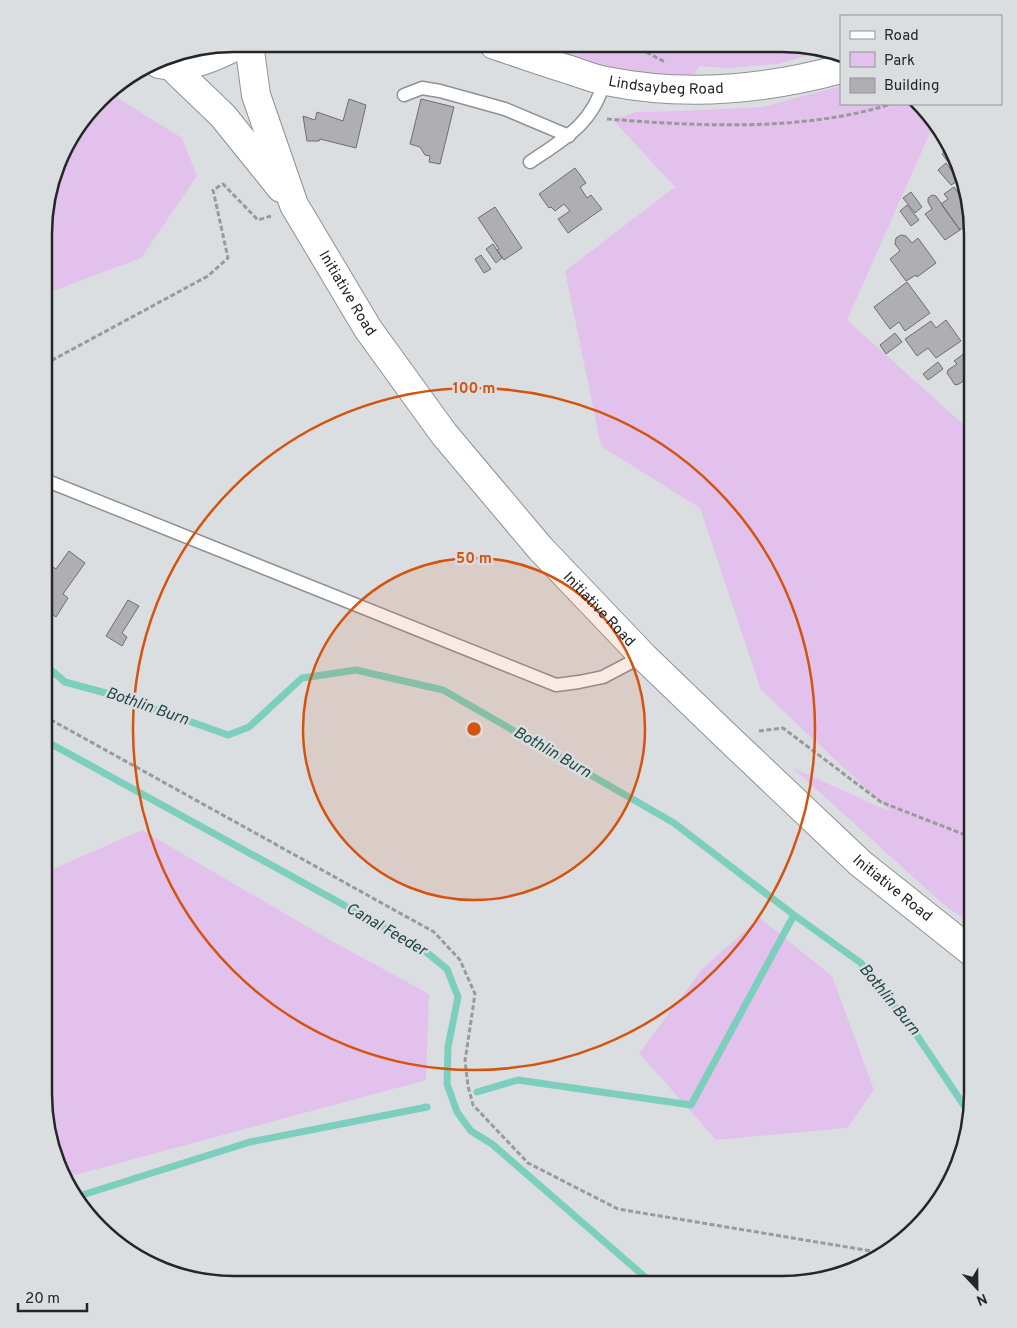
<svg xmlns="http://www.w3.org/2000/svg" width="1017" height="1328" font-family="Overpass,sans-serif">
<rect width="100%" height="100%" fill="#dbdee1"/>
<path fill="#e3c1ed" d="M527,45H566L577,55C585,48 593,49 602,53L609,45H689C706,51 731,53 750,51C759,50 768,46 777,45C794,43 810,46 826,50L778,64L728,68L699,66L693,78L658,77L607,69Z
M841,86V104H915L933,126L847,320L973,433V925L943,904L793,768L891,812L761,690L700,508L601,446L565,271L675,187L613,120L636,112L680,111L762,107Z
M108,92L182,138L197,176L141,258L45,294V210L69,140Z
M142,830L337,944L429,994L426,1080L64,1178L44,1093V873Z
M760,918L832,976L874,1090L847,1128L716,1140L639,1053L703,968Z"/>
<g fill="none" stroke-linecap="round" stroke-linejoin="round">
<path stroke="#7ccebd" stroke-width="7" d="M45,665L65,682L124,698L228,735L249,727L302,678L356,670L443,690L674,823L794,915L861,963L918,1037L971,1116
M44,740L420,947L447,969L458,997L448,1047L447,1084L457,1112L471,1131L492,1144L653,1284
M477,1092L518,1080L691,1105L794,915
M76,1197L250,1142L427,1107"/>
</g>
<path fill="#afafb3" stroke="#6e6e71" d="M349,99L366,105L356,148L320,139L319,141H307L303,116L315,120L317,112L343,121Z
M421,99L454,107L440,164L429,162L430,156L425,155L420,147L410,144Z
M951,147L953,150L959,173L957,174L942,154Z
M946,163L959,180L951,185L938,170Z
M575,168L586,183L580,187L587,198L591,195L602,209L568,233L558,219L570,211L564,204L555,211L551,207L549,208L539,194Z
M954,187L966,203L970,222L960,230L941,204L948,199L944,194Z
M911,192L922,207L915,213L903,198Z
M932,195L936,196L960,230L945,240L925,214L932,209L928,202V198Z
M907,205L919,220L911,226L900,211Z
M495,207L522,248L504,260L497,250L499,249L478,218Z
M901,235L906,236L912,243L918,238L936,263L917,277L916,275L906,281L890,259L900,251L895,244L896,238Z
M493,244L502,258L496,263L486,249Z
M481,255L491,269L484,273L475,259Z
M907,282L930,313L905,331L899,322L890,329L874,307Z
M946,320L961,341L936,358L928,348L917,356L905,339L931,321L936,328Z
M895,333L902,342L886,354L880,345Z
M973,347V376L969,379L968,378L959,384L955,385L947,373L948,370L957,364L954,361Z
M938,362L943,369L928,380L923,374Z
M69,551L85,563L63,594L68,598L56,617L45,609V562L56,569Z
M128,600L139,606L122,633L127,637L122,646L106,636Z"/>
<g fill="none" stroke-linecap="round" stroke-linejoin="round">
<defs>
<path id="lane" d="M404,95L422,88L440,91L505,109L569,136
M530,162C564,139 594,123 604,81
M45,480L556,685L579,682L603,677L643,656"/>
<g id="secondary">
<path id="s1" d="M494,45C519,53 544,62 570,70C582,74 594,79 606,81C685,97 764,90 841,69"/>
</g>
<g id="primary">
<path id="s2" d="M249,44L256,95L294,205L300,215L368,329L444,434L540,548L643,656L726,736L860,863L973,953"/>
<path d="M159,64C187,70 216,57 240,44"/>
<path d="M172,67L223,116L281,188"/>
</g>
</defs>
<use href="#lane" stroke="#8f9295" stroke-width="15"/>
<use href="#secondary" stroke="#8f9295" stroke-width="30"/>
<use href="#primary" stroke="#8f9295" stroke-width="30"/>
<path stroke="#989a9c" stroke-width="3" stroke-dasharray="5 2.5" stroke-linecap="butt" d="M633,45L665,62
M607,119C698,126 803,132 891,104
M45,364L208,276L228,258L213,190L223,184L258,220L271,216
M44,716L434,932L460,960L475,994L465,1061L468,1086L473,1105L528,1163L618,1209L883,1253
M759,731L783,728L881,802L973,838"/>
<use href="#lane" stroke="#fff" stroke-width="12"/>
<use href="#secondary" stroke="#fff" stroke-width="28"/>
<use href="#primary" stroke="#fff" stroke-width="28"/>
</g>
<circle cx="474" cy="729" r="171" fill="#d4540f" fill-opacity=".12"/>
<g fill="none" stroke="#d4540f" stroke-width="2.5">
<circle cx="474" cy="729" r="171"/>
<circle cx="474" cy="729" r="341"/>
</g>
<g text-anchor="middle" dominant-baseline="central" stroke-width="5" stroke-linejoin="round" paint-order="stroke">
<g font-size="15" fill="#252627" stroke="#dbdee1">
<text stroke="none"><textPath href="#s1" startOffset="178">Lindsaybeg Road</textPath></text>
<text stroke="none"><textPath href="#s2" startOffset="271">Initiative Road</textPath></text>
<text stroke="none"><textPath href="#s2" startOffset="676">Initiative Road</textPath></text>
<text stroke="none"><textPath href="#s2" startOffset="1081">Initiative Road</textPath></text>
</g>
<g font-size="16" font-style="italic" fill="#214740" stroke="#dbdee1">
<text transform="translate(147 707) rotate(19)">Bothlin Burn</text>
<text transform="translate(552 753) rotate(30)">Bothlin Burn</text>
<text transform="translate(386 930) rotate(30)">Canal Feeder</text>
<text transform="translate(889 1000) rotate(51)">Bothlin Burn</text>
</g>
</g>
<path d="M0 0H1017V1328H0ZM234 52H782A182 182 0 0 1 964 234V1094A182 182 0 0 1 782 1276H234A182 182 0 0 1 52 1094V234A182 182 0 0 1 234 52Z" fill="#dbdee1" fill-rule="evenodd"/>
<path fill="none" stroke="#252627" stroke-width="2.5" d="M234 52H782A182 182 0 0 1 964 234V1094A182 182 0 0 1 782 1276H234A182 182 0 0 1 52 1094V234A182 182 0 0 1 234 52Z"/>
<circle cx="474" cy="729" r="8" fill="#d4540f" stroke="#dbdee1" stroke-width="2.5"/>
<g font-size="15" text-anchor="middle" font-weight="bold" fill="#d4540f" stroke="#dbdee1" stroke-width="5" stroke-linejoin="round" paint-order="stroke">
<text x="474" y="393">100 m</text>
<text x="474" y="563">50 m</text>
</g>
<rect x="840" y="15" width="162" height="90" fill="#dbdee1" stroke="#929497"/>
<rect x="850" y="31" width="25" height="8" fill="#ffffff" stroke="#929497"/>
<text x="884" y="40" font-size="15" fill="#252627">Road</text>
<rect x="850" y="52" width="25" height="15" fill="#e3c1ed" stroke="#929497"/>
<text x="884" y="65" font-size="15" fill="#252627">Park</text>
<rect x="850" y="78" width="25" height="15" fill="#afafb3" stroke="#929497"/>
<text x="884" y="90" font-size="15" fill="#252627">Building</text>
<g transform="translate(977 1288) rotate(158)" stroke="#dbdee1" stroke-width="4" paint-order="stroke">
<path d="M0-4L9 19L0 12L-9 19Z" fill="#252627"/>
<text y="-8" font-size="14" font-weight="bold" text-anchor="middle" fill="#252627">N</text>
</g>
<path d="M18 1303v8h69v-8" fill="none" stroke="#252627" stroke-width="2.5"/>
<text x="25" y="1303" font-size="15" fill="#252627" stroke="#dbdee1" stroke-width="4" paint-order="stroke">20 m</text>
</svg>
